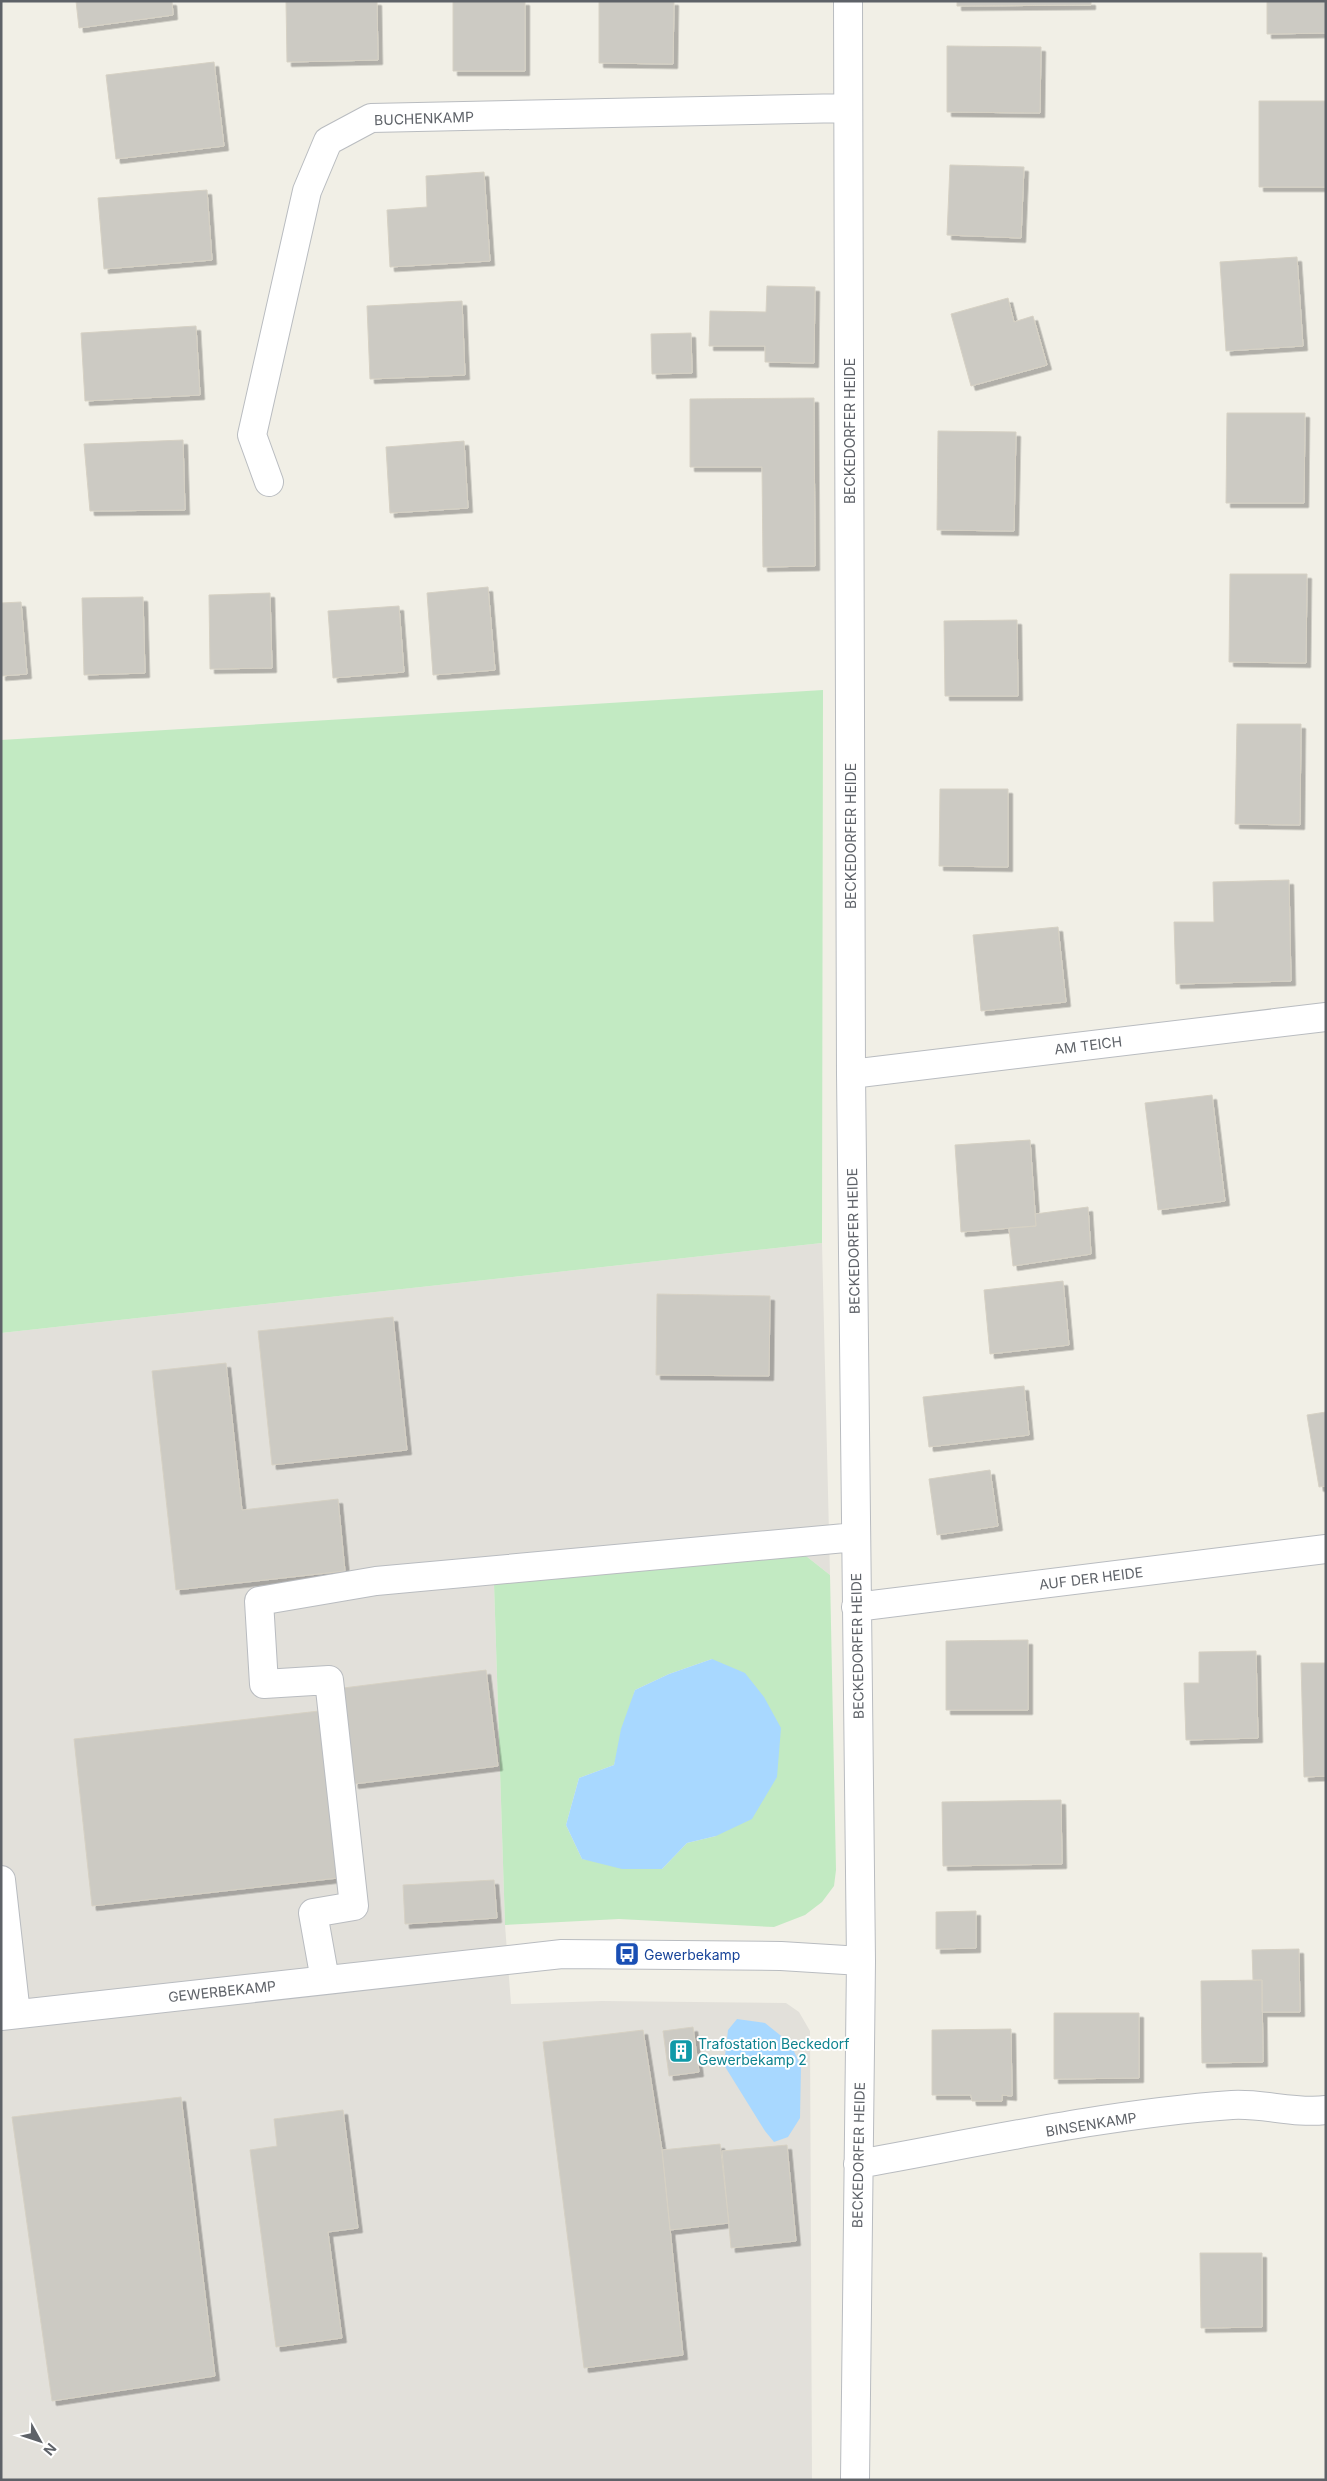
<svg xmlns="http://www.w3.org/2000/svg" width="1327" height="2481" font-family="Inter,sans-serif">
<defs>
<filter id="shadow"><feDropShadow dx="4.5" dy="4.5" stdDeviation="0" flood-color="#0004"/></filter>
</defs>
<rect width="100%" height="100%" fill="#f1efe6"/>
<path fill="#e2e0da" d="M822,1243L830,1575L806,1556L494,1584L505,1925L511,2004L602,2001L786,2003L799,2012L810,2031L812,2480H1V1333Z"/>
<path fill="#c2eac2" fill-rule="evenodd" d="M823,690L822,1243L1,1333V740Z
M765,1555L806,1556L830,1575L836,1870L834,1886L822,1902L805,1915L774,1927L619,1919L505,1925L494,1583ZM712,1659L716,1836L687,1843L662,1869L582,1859L566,1825L579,1778L614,1765L635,1690L669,1674Z"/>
<path fill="#a8d8ff" d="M712,1659L745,1673L764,1697L781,1728L777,1777L752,1819L716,1836L687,1843L662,1869H622L582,1859L566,1825L579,1778L614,1765L621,1729L635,1690L669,1674Z
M737,2019L765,2023L790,2043L801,2066L800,2118L788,2137L774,2142L765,2131L724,2065L728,2030Z"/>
<path fill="#cccac3" stroke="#d6d1c4" filter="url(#shadow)" d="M76,1H172L173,15L79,28Z
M286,1H377L378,60L287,62Z
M453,1H525V71H453Z
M599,1H674L673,64L599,63Z
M957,1H1091V5L957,6Z
M1267,1H1326V33L1267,34Z
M947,46L1041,47L1040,113L947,112Z
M214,62L224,146L116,159L106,75Z
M1259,101H1326V187H1259Z
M950,165L1024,167L1021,238L947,235Z
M484,172L490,261L390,267L387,210L427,207L426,176Z
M207,190L212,260L104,269L98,198Z
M1297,257L1303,346L1226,351L1220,262Z
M767,286L815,287L814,363L765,362V346H709L710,311L766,312Z
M1008,298L1014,322L1033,316L1047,365L971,386L951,314Z
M462,301L465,375L370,379L367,306Z
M196,326L200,395L85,401L81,333Z
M691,333L692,373L652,374L651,334Z
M814,398L815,566L763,567L762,467H690V399Z
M1227,413H1305L1304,503H1226Z
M938,431L1016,432L1014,531L937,530Z
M183,440L185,510L90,511L84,444Z
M464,441L468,508L390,513L386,447Z
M1230,574H1307L1306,663L1229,662Z
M488,587L495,670L433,675L427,593Z
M270,593L272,668L210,669L209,595Z
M143,597L145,673L84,675L82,598Z
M21,602L27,674L1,676V603Z
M399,606L404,672L333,678L328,611Z
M1017,620L1018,696H945L944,621Z
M1237,724H1301L1300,825L1235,824Z
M940,789H1008V867L939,866Z
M1289,880L1291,981L1176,984L1174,922H1214L1213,882Z
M1058,927L1066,1002L981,1011L973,935Z
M1212,1095L1225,1201L1158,1210L1145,1103Z
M1030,1140L1036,1226L961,1232L955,1145Z
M1088,1207L1091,1254L1013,1266L1009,1228L1036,1226L1035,1214Z
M1063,1281L1069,1345L990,1354L984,1290Z
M657,1294L770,1296L769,1376L656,1375Z
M393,1317L407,1450L272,1465L258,1331Z
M226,1363L242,1510L338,1499L345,1571L176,1590L152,1371Z
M1024,1386L1029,1435L929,1447L923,1397Z
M1326,1412V1486L1319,1487L1307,1415Z
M990,1470L998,1526L937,1535L929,1479Z
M1028,1640V1710H946V1641Z
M1256,1651L1258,1738L1186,1740L1184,1683H1199V1652Z
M1301,1663H1326V1776L1304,1777Z
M486,1670L498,1766L354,1784L343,1688Z
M319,1711L338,1878L92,1906L74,1739Z
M1061,1800L1062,1864L943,1866L942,1802Z
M494,1880L497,1918L405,1924L403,1885Z
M976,1911V1948L936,1949V1912Z
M1299,1949L1300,2012H1262V1980H1253L1252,1950Z
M1262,1980L1263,2062L1202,2063L1201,1981Z
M1054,2013H1139V2078L1054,2079Z
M693,2027L699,2072L669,2076L663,2031Z
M1011,2029L1012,2096L1002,2095V2101H972L971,2095H932V2030Z
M643,2030L662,2150L683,2355L584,2368L543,2042Z
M181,2097L215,2376L52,2401L12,2117Z
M343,2110L358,2228L328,2232L342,2338L276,2347L250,2150L277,2146L274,2119Z
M720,2144L729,2223L670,2230L662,2150Z
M787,2145L796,2241L731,2248L722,2151Z
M1200,2253H1262V2327L1201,2328Z"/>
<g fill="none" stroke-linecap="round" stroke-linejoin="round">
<defs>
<path id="minor" d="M848,1L851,1074L861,1961L855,2480
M269,482L252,435L307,191L328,141L371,118L848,108
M851,1074L1326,1017
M856,1607L1326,1549
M1,1880L16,2014
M325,1980L313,1913L354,1906L329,1680L264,1684L259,1601L376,1581L856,1537
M1,2016L562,1954L781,1956L861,1961
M858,2164C981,2142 1106,2114 1232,2105C1263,2103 1294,2114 1326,2110"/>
</defs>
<use href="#minor" stroke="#b9bcc0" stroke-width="30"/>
<use href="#minor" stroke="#fff" stroke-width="28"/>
</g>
<defs>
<symbol id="bus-square" viewBox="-11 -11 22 22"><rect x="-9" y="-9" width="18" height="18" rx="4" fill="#1a4fb4" stroke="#fff"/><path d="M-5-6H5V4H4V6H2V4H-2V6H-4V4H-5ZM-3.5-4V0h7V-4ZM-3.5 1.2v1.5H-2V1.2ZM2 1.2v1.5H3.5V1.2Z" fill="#fff"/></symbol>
<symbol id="building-square" viewBox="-11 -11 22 22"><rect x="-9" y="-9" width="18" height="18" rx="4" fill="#0f9aa8" stroke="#fff"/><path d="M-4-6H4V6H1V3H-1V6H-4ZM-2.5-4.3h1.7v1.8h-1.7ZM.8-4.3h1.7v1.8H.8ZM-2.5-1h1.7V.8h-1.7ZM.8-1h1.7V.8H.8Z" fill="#fff"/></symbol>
</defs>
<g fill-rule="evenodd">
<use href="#bus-square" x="613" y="1940" width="28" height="28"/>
<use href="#building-square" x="667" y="2037" width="28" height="28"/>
</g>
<g text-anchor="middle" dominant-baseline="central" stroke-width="4" stroke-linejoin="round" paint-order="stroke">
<g font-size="14" fill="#5e6268" stroke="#fff">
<text transform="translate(424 118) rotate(-2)">BUCHENKAMP</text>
<text transform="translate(849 431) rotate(-90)">BECKEDORFER HEIDE</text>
<text transform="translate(850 836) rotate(-90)">BECKEDORFER HEIDE</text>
<text transform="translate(1088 1045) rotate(-7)">AM TEICH</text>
<text transform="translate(853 1241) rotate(-91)">BECKEDORFER HEIDE</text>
<text transform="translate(1091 1578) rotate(-7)">AUF DER HEIDE</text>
<text transform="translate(857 1646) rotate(-91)">BECKEDORFER HEIDE</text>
<text transform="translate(222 1991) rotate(-6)">GEWERBEKAMP</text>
<text transform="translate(1091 2124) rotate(-9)">BINSENKAMP</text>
<text transform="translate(858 2155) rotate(-89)">BECKEDORFER HEIDE</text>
</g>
<g font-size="14" fill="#164399" stroke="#fff" text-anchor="start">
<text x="644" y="1954">Gewerbekamp</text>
</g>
<g font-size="14" fill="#0d838f" stroke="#fff" text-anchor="start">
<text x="698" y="2043">Trafostation Beckedorf<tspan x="698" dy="16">Gewerbekamp 2</tspan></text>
</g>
</g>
<rect width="1327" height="2481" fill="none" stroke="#5e6268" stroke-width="5"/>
<g transform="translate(40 2441) rotate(130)" stroke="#ffffff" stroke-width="4" paint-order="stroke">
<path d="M0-4L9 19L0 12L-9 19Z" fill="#5e6268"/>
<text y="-8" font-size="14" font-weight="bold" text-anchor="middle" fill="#5e6268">N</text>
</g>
</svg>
